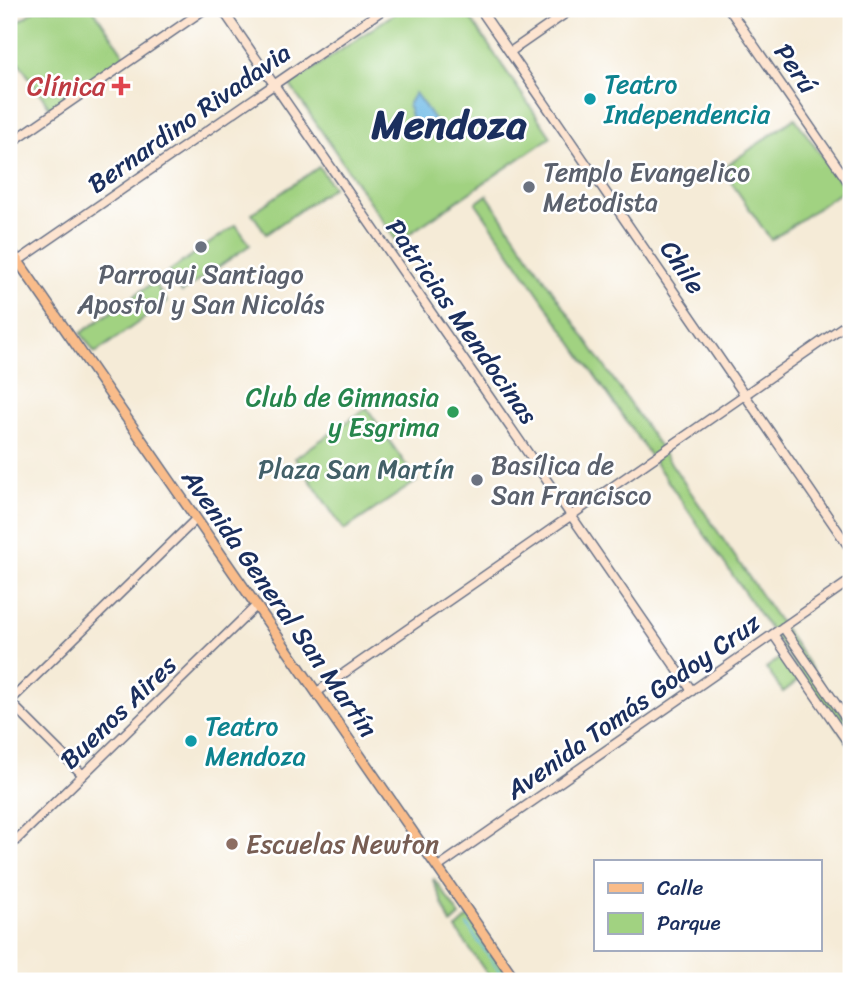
<svg xmlns="http://www.w3.org/2000/svg" width="860" height="990" font-family="Sriracha,sans-serif">
<rect width="100%" height="100%" fill="#fff"/>
<filter id="ink" filterUnits="userSpaceOnUse"><feTurbulence type="fractalNoise" baseFrequency=".0143" numOctaves="2"/><feDisplacementMap in="SourceGraphic" scale="14" xChannelSelector="R" yChannelSelector="G"/><feConvolveMatrix kernelMatrix="1 2 1 2 8 2 1 2 1" color-interpolation-filters="sRGB"/></filter>
<filter id="wash" filterUnits="userSpaceOnUse"><feTurbulence type="fractalNoise" baseFrequency=".00686" numOctaves="4" result="noise"/><feDisplacementMap in="SourceGraphic" scale="28" xChannelSelector="R" yChannelSelector="G"/><feGaussianBlur stdDeviation="1.57" result="paint"/><feColorMatrix in="noise" values="0 0 0 0 0 0 0 0 0 0 0 0 0 0 0 0 0 1.4 0 .05"/><feComposite in="paint" operator="in"/></filter>
<g filter="url(#wash)">
<rect width="100%" height="100%" fill="#f5ebd7"/>
<path fill="#a1d281" stroke="#5e8070" stroke-width="2" d="M37,9H93L127,59L52,111L9,48V28Z
M401,9H464L551,137L397,242L290,85Z
M795,118L845,189L771,240L722,169Z
M319,167L333,187L266,234L252,213Z
M487,195L851,726V747L476,203Z
M236,225L250,245L182,292L168,272Z
M154,282L167,302L95,353L81,333Z
M367,408L417,481L344,530L295,458Z
M783,656L799,680L783,692L766,668Z
M434,879L460,916L451,924L433,880Z
M471,915L516,981H492L456,929Z"/>
<path fill="#6db9e6" stroke="#4474a2" stroke-width="2" d="M415,93L438,125L424,128L412,120L408,105Z"/>
<g fill="none" stroke-linecap="round" stroke-linejoin="round">
<path stroke="#6db9e6" stroke-width="2" d="M467,925L506,981"/>
</g>
</g>
<g filter="url(#ink)">
<g fill="none" stroke-linecap="round" stroke-linejoin="round">
<defs>
<path id="secondary" d="M222,9L692,691
M480,9L851,550
M729,9L851,186
M510,52L572,9
M9,144L205,9
M18,261L384,9
M783,627L851,726
M773,634L851,747
M317,692L851,321
M9,701L83,775
M9,702L196,519
M9,847L256,606
M438,867L851,580"/>
<path id="primary" d="M9,248L516,981"/>
</defs>
<use href="#secondary" stroke="#677188" stroke-width="11"/>
<use href="#primary" stroke="#677188" stroke-width="12"/>
<use href="#secondary" stroke="#fde4d0" stroke-width="8"/>
<use href="#primary" stroke="#f9bc8a" stroke-width="9"/>
</g>
</g>
<path fill="#e0444e" stroke="#fff" stroke-width="2.5" d="M117.5 75.5h7v7h7v7h-7v7h-7v-7h-7v-7h7z"/>
<g fill="#0f9aa8" stroke="#fff" stroke-width="2.5">
<circle cx="590" cy="99" r="7"/>
<circle cx="191" cy="741" r="7"/>
</g>
<g fill="#6b7280" stroke="#fff" stroke-width="2.5">
<circle cx="529" cy="187" r="7"/>
<circle cx="201" cy="247" r="7"/>
<circle cx="477" cy="480" r="7"/>
</g>
<circle fill="#2e9e5b" stroke="#fff" stroke-width="2.5" cx="453" cy="412" r="7"/>
<circle fill="#8d6e63" stroke="#fff" stroke-width="2.5" cx="232" cy="844" r="7"/>
<g text-anchor="middle" dominant-baseline="central" stroke-width="5" stroke-linejoin="round" paint-order="stroke">
<g font-size="26" fill="#1b2f5e" stroke="#fff">
<text transform="translate(796 68) rotate(55)">Perú</text>
<text transform="translate(189 118) rotate(-35)">Bernardino Rivadavia</text>
<text transform="translate(683 267) rotate(56)">Chile</text>
<text transform="translate(462 321) rotate(55)">Patricias Mendocinas</text>
<text transform="translate(280 603) rotate(55)">Avenida General San Martín</text>
<text transform="translate(633 706) rotate(-35)">Avenida Tomás Godoy Cruz</text>
<text transform="translate(118 712) rotate(-44)">Buenos Aires</text>
</g>
<g font-size="26" fill="#0d838f" stroke="#fff" text-anchor="start">
<text x="604" y="84">Teatro<tspan x="604" dy="30">Independencia</tspan></text>
<text x="205" y="726">Teatro<tspan x="205" dy="30">Mendoza</tspan></text>
</g>
<g font-size="26" fill="#be3a42" stroke="#fff" text-anchor="end">
<text x="105" y="86">Clínica</text>
</g>
<g font-size="26" fill="#5b616d" stroke="#fff" text-anchor="start">
<text x="543" y="172">Templo Evangelico<tspan x="543" dy="30">Metodista</tspan></text>
<text x="201" y="274" text-anchor="middle">Parroqui Santiago<tspan x="201" dy="30">Apostol y San Nicolás</tspan></text>
<text x="491" y="465">Basílica de<tspan x="491" dy="30">San Francisco</tspan></text>
</g>
<g font-size="26" fill="#27864d" stroke="#fff" text-anchor="end">
<text x="439" y="397">Club de Gimnasia<tspan x="439" dy="30">y Esgrima</tspan></text>
</g>
<g font-size="26" fill="#436068" stroke="#fff">
<text x="356" y="469">Plaza San Martín</text>
</g>
<g font-size="26" fill="#785e54" stroke="#fff" text-anchor="start">
<text x="246" y="844">Escuelas Newton</text>
</g>
<g font-size="40" font-weight="bold" fill="#1b2f5e" stroke="#fff">
<text x="449" y="124">Mendoza</text>
</g>
</g>
<rect width="860" height="990" fill="none" stroke="#fff" stroke-width="35"/>
<rect x="594" y="860" width="228" height="91" fill="#ffffff" stroke="#a4acbf" stroke-width="2"/>
<rect x="608" y="883" width="35" height="10" fill="#f9bc8a" stroke="#a4acbf" stroke-width="2"/>
<text x="657" y="895" font-size="21" fill="#1b2f5e">Calle</text>
<rect x="608" y="913" width="35" height="21" fill="#a1d281" stroke="#a4acbf" stroke-width="2"/>
<text x="657" y="930" font-size="21" fill="#1b2f5e">Parque</text>
</svg>
